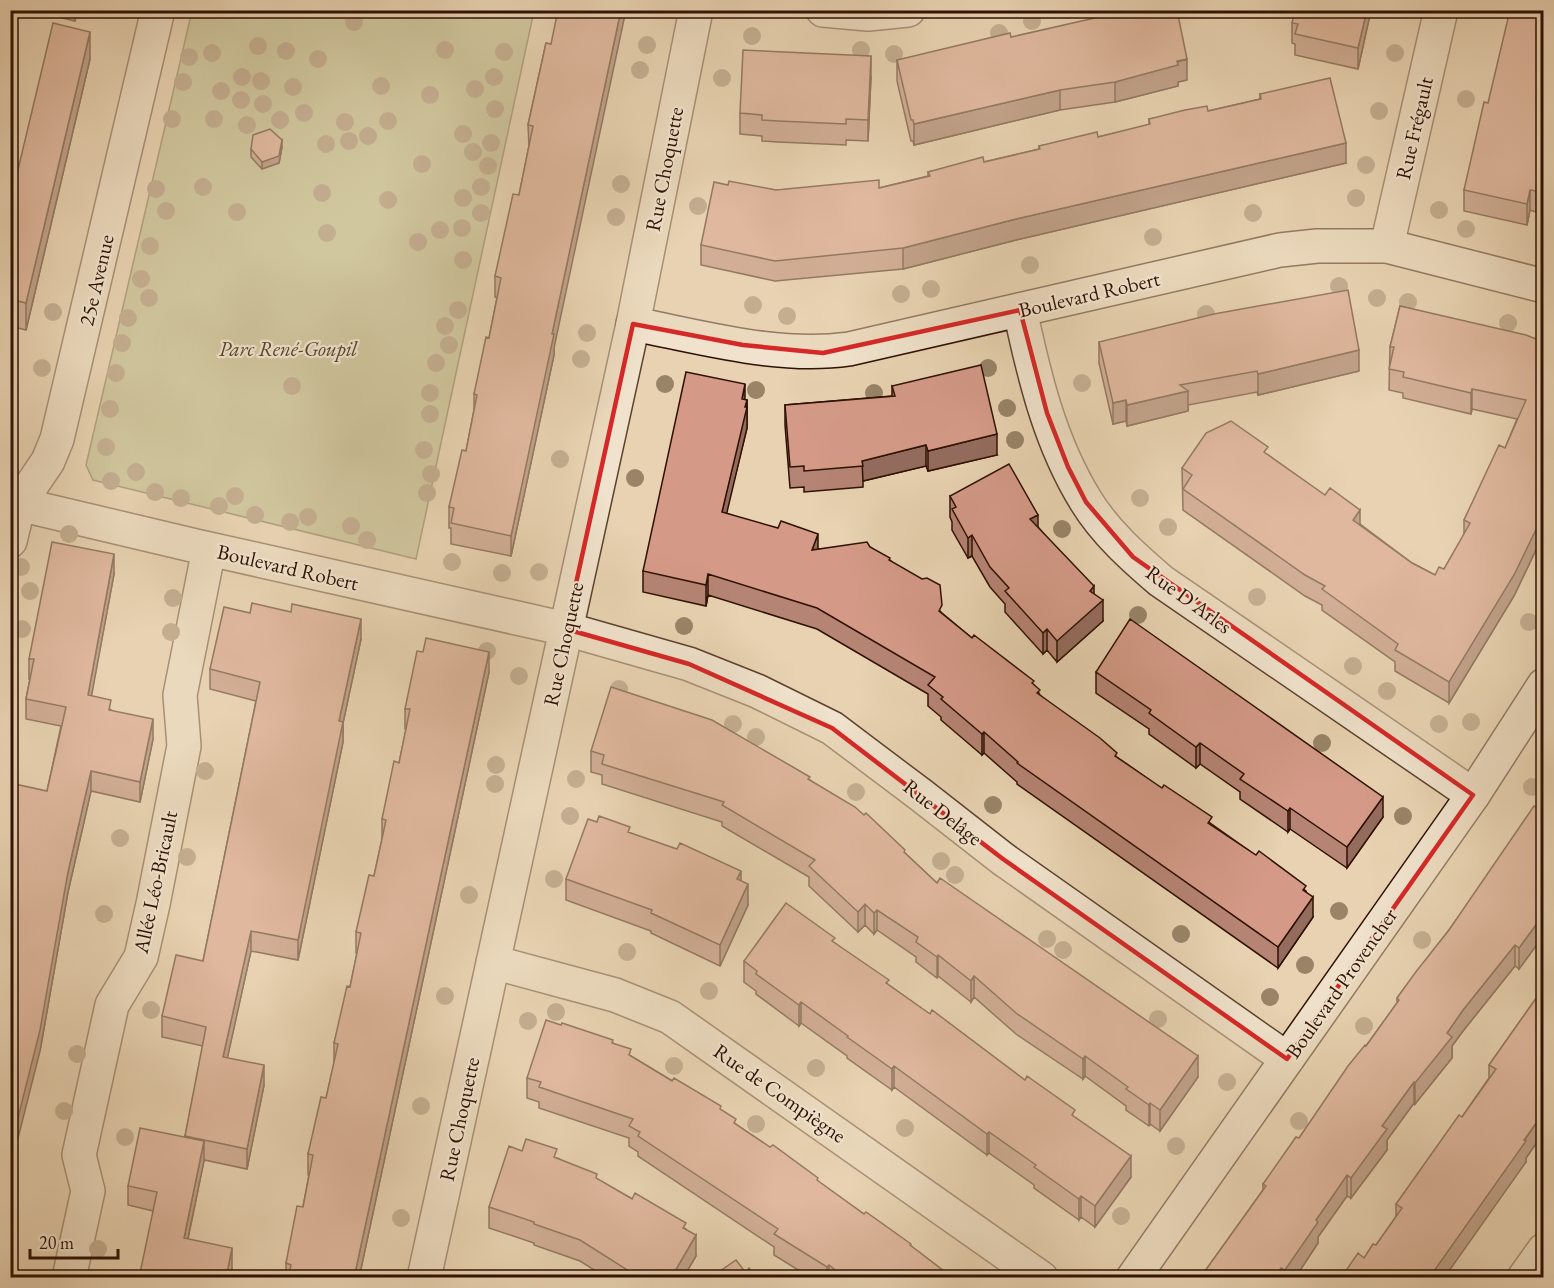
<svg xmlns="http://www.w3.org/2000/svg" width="1554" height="1288" font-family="'EB Garamond',serif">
<rect width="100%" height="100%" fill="#e8d2b1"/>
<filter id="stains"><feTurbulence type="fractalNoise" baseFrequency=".00333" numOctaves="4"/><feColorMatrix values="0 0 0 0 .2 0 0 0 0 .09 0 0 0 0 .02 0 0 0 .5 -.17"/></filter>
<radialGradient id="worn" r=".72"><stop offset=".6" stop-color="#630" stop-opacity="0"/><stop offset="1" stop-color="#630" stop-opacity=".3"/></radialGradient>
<path fill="#b7bb8a" stroke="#736646" stroke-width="1.5" d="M192,11H534L416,559L93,480L86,465Z"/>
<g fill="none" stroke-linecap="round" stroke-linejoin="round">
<defs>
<path id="street" d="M823,10L868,14L908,10
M1387,246L1441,10
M1020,310C1034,376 1050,443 1086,501C1105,532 1133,557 1161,581L1473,795
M10,502L196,546L566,629L689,664L757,691L832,728L921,795L1003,859L1287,1059
M10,541L19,504L48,461L57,439L158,10
M493,962L615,995L670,1017L1041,1278
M69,1278L88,1191L79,1155L112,1005L141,957L153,904L184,746L180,695L209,549
M424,1278L633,324L696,10
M1524,1278L1544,1250"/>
<path id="secondary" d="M633,324C703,337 777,359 849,349L1280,250L1317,246H1387L1544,286
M1133,1278L1473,795L1544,685"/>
</defs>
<use href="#street" stroke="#5d412e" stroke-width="36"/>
<use href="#secondary" stroke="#2f1103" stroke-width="36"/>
<use href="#street" stroke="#f0e2cc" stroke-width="33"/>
<use href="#secondary" stroke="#f0e2cc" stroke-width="33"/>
</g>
<g fill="#998468">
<circle cx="1032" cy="21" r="9"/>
<circle cx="354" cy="22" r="9"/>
<circle cx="999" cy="33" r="9"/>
<circle cx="752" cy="36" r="9"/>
<circle cx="647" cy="45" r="9"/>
<circle cx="258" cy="46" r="9"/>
<circle cx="445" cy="50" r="9"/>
<circle cx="861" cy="50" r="9"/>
<circle cx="286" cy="51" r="9"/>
<circle cx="504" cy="52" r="9"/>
<circle cx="212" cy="53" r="9"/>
<circle cx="1395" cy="53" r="9"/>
<circle cx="894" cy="54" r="9"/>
<circle cx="189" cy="57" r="9"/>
<circle cx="318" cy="59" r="9"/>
<circle cx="640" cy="70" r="9"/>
<circle cx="242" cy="77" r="9"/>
<circle cx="494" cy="77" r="9"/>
<circle cx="722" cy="78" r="9"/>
<circle cx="261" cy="81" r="9"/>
<circle cx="183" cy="82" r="9"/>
<circle cx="381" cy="86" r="9"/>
<circle cx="293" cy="87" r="9"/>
<circle cx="475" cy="89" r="9"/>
<circle cx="221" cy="91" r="9"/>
<circle cx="430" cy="95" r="9"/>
<circle cx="1466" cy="99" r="9"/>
<circle cx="241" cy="100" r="9"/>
<circle cx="263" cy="104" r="9"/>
<circle cx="495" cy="109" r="9"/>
<circle cx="1379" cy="111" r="9"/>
<circle cx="304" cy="113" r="9"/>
<circle cx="172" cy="119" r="9"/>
<circle cx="214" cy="119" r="9"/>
<circle cx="280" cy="120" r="9"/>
<circle cx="388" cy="121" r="9"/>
<circle cx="345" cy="122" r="9"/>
<circle cx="247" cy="125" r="9"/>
<circle cx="463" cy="134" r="9"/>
<circle cx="368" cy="136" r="9"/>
<circle cx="349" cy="141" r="9"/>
<circle cx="491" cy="143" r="9"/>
<circle cx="326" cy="144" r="9"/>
<circle cx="473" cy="152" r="9"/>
<circle cx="422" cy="164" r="9"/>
<circle cx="1366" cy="165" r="9"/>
<circle cx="488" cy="166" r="9"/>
<circle cx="621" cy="184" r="9"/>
<circle cx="203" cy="187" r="9"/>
<circle cx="481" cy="187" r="9"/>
<circle cx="156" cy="189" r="9"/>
<circle cx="322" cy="193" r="9"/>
<circle cx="463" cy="198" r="9"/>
<circle cx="1356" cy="198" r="9"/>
<circle cx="388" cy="200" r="9"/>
<circle cx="698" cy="206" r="9"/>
<circle cx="1439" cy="210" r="9"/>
<circle cx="166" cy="211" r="9"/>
<circle cx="237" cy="212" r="9"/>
<circle cx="481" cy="213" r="9"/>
<circle cx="1253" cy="213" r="9"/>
<circle cx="616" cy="217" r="9"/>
<circle cx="462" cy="228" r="9"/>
<circle cx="1466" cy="229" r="9"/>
<circle cx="440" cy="230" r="9"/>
<circle cx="327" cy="233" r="9"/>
<circle cx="1153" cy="237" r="9"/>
<circle cx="418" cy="242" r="9"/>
<circle cx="150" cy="246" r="9"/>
<circle cx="463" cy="260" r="9"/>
<circle cx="1030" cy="265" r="9"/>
<circle cx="141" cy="279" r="9"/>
<circle cx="1339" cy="286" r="9"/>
<circle cx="931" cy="289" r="9"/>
<circle cx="901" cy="294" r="9"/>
<circle cx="149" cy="298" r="9"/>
<circle cx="1377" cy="298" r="9"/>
<circle cx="1408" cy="302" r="9"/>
<circle cx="753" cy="305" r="9"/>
<circle cx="458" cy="310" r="9"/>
<circle cx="53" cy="312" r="9"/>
<circle cx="1206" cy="314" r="9"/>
<circle cx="787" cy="316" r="9"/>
<circle cx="128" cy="318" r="9"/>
<circle cx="1508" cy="323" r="9"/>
<circle cx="445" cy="326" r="9"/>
<circle cx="587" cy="333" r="9"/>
<circle cx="122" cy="343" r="9"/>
<circle cx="449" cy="345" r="9"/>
<circle cx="581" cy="359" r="9"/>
<circle cx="436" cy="363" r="9"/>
<circle cx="42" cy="368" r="9"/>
<circle cx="988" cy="368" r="9"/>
<circle cx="116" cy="373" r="9"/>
<circle cx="1082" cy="383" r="9"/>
<circle cx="665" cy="384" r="9"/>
<circle cx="292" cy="386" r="9"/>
<circle cx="756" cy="390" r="9"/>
<circle cx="430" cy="393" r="9"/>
<circle cx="874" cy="393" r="9"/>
<circle cx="1007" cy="408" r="9"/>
<circle cx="110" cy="409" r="9"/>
<circle cx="430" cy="414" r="9"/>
<circle cx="1015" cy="440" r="9"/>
<circle cx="106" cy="447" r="9"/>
<circle cx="424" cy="450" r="9"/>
<circle cx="560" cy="459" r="9"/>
<circle cx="136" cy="472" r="9"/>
<circle cx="431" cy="474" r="9"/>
<circle cx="635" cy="478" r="9"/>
<circle cx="111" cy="481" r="9"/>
<circle cx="155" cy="492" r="9"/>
<circle cx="427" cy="493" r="9"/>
<circle cx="235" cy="496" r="9"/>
<circle cx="181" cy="498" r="9"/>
<circle cx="1140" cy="498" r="9"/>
<circle cx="219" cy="506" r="9"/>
<circle cx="255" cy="515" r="9"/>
<circle cx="308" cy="517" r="9"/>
<circle cx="290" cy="522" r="9"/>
<circle cx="351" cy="526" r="9"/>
<circle cx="1168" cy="527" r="9"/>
<circle cx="1062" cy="529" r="9"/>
<circle cx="69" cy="534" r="9"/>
<circle cx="367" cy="540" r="9"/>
<circle cx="452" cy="562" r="9"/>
<circle cx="21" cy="567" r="9"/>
<circle cx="539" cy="572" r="9"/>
<circle cx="502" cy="573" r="9"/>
<circle cx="30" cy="591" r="9"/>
<circle cx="1257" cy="597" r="9"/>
<circle cx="173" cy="598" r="9"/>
<circle cx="1138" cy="615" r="9"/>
<circle cx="1529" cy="622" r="9"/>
<circle cx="684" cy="626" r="9"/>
<circle cx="22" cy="629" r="9"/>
<circle cx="171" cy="632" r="9"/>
<circle cx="487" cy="651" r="9"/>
<circle cx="1353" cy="666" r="9"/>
<circle cx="519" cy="676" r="9"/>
<circle cx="619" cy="689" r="9"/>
<circle cx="1387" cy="691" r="9"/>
<circle cx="1471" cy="722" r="9"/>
<circle cx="733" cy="724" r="9"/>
<circle cx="1439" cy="724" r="9"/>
<circle cx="756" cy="737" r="9"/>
<circle cx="1322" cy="743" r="9"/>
<circle cx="496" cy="765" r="9"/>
<circle cx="205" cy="771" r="9"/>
<circle cx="576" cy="779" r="9"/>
<circle cx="495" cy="784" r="9"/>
<circle cx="1532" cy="787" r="9"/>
<circle cx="856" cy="792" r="9"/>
<circle cx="993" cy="805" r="9"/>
<circle cx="570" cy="816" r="9"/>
<circle cx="1403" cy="816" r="9"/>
<circle cx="120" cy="838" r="9"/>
<circle cx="187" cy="857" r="9"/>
<circle cx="941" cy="861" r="9"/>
<circle cx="955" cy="875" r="9"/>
<circle cx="554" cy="879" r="9"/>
<circle cx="469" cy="895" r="9"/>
<circle cx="1339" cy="911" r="9"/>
<circle cx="104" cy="914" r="9"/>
<circle cx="1181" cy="934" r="9"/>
<circle cx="1047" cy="939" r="9"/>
<circle cx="1422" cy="940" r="9"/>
<circle cx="1063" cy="950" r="9"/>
<circle cx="627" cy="952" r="9"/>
<circle cx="1305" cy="965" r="9"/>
<circle cx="709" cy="991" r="9"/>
<circle cx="445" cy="996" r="9"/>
<circle cx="1270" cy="997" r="9"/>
<circle cx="151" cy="1010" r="9"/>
<circle cx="556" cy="1012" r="9"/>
<circle cx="1158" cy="1019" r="9"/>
<circle cx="528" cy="1021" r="9"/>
<circle cx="1364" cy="1026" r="9"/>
<circle cx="77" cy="1054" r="9"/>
<circle cx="674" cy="1066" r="9"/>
<circle cx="816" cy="1068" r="9"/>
<circle cx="1227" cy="1082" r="9"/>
<circle cx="421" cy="1106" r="9"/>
<circle cx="64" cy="1111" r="9"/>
<circle cx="1299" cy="1121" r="9"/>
<circle cx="756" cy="1124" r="9"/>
<circle cx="905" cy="1128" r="9"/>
<circle cx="125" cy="1137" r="9"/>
<circle cx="1176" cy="1146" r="9"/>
<circle cx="1121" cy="1216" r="9"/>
<circle cx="401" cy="1218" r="9"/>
<circle cx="98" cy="1249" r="9"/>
</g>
<path fill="#b68474" stroke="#2f1103" stroke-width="1.5" d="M30,10H77L75,21Z
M1371,10L1358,69L1295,55V44L1292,43V23Z
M1544,10V181L1536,212L1530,210L1527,225L1464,211V190Z
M1011,37L1187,80L1178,82V86L1115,102L1060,110L914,145L913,141H911L897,81V60Z
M546,43L554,355L511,556L451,544V528H449V507L466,451L474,410V394L489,338L497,298L495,297V276L519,195L529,146L528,125Z
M90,59L26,330L10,326V203Z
M871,77L868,141L846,140V145L778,142L762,141V136L740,134V113Z
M1260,94L1346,163L1016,240L903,269L775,281L701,265V245L728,185L776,190L879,188L928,176V172L984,162L1039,149V146L1098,137L1149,125V119L1208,111L1260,99Z
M282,147L279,163L262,169L251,157V149Z
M1400,306L1544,342V533L1514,596L1449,703L1395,671V662L1322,610V605L1305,596L1183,510L1182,468L1268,455L1412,563L1435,575L1444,569L1464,535V520L1505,448L1517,419L1472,409L1471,414L1403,398V393L1389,390L1390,347Z
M1099,342L1359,371L1258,395L1257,392L1188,405V411L1127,426L1126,421L1113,424L1099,363Z
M892,386L997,455L928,471L926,466L863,481V487L804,492V487L790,488L785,425V405L892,396Z
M745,400H747V428L726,513L818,549L870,547L890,560L942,613L972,638L1034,685L1040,695L1117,757L1306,891L1313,917L1278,968L1017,784V782L984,753L982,755L941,720V717L928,706V694L817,629L708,595L706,606L643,592V571Z
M950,496L1038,527L1094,594L1103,621L1057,662L1047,650L1043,654L1005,612V604L990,587L972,556L968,558L952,530V522L950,517Z
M114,574L91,696L153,739L140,802L91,791L68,892L40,1051L47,791L61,726L26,719V699L30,679H29V659Z
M361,639L343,723V742L298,960L251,951L227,1058L264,1085L247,1169L204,1160L188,1239L232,1268L230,1278L153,1211L128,1205V1186L185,1137L203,1046L162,1037V1016L203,961L256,701L210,689V669Z
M489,672L359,1278H286V1263L303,1207L309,1175H308V1154L326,1098L334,1064V1043L350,987L357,953H356V932L374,876L382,839V819L399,763L406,730L405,729V709Z
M1096,672L1383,817L1347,868L1290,829L1288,832L1240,799V792L1200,764L1196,768L1149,734V729L1096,693Z
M591,751L810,780L905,853L937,883L1198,1077L1160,1131L1150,1124L1149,1126L1126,1110V1106L1085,1076L1083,1079L1016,1034L974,997L971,1002L938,976L937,978L916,962V957L877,930L874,934L865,925L858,932L809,886V877L722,826V822L602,784V775L591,772Z
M1544,798V935L1527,958L1519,969L1515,966L1463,1031L1452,1046V1058L1415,1104L1414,1103L1387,1140V1150L1351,1198L1347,1196L1332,1217L1318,1237V1243L1295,1278H1200L1263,1190V1184L1299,1138L1366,1046L1397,1003V998L1449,930L1537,808Z
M630,833L741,881L748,905L720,966L651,933V931L566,900V879Z
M835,943L889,985L1075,1118L1131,1177L1095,1227L1081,1217L1079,1220L1034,1188V1185L989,1153L987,1155L894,1087L892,1090L847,1058V1056L801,1023L799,1026L756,994V991L744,982V961Z
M1544,987V1132L1526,1158V1162L1364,1258L1376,1245L1396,1217V1204L1462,1117L1489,1078V1065Z
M561,1025L613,1043L631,1056L721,1110L736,1124L864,1214L911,1246L953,1278H811L774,1255V1247L638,1156V1152L629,1146V1138L539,1108V1102L527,1098V1078Z
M522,1151L557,1158L597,1179L686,1229L696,1256L683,1278H607L580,1261L534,1245V1243L489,1228V1207Z"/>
<path fill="#946c5e" stroke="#2f1103" stroke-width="1.5" d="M75,10H77L75,21Z
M621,10H626L554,348V355L511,556V536L552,334Z
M1367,10H1371L1358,69V48Z
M90,32V59L26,330V303Z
M871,56V77L868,141V120Z
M1187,59V80L1178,82V86L1115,102V82Z
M1060,90V110L914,145V124Z
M282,140V147L279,163L262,169V162Z
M1346,143V163L1016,240L903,269V248L1016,219Z
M1544,161V181L1536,212V191Z
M1530,190V210L1527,225V204Z
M1359,350V371L1258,395V374Z
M745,384V405L742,399Z
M1472,389V409L1471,414V393Z
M1188,391V411L1127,426V405Z
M747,400V428L722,533V512Z
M1126,400V421L1113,424V403Z
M997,434V455L928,471V451Z
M926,445V466L863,481L862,461Z
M1360,510V531L1353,520Z
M1544,513V533L1514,596L1449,703V682Z
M1038,515V536L1030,519Z
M818,534V554L812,550Z
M972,535V556L968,558V538Z
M114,554V574L88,715V695Z
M708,574V595L706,606V585Z
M1094,586V607L1103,600V621L1057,662V641L1090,591Z
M361,619V639L343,723V742L298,960V940L339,721Z
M1047,629V650L1043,654V633Z
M489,652V672L359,1278H354Z
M153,719V739L140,802V782Z
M984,732V753L982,755V734Z
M1200,743V764L1196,768V747Z
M91,771V791L68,892L40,1051L10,1170V1150L68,872Z
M1383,797V817L1347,868V847Z
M1290,808V829L1288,832V811Z
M741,871V892L737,879Z
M748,884V905L720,966V945Z
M1313,897V917L1278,968V947Z
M865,904V925L858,932V912Z
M877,910V930L874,934V913Z
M1544,914V935L1519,969V948Z
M251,931V951L223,1078V1057Z
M1515,945V966L1463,1031L1452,1046V1058L1415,1104V1083L1447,1033L1463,1010Z
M938,955V976L937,978V957Z
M974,976V997L971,1002V981Z
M801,1002V1023L799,1026V1005Z
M1085,1056V1076L1083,1079V1059Z
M1198,1056V1077L1160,1131V1110Z
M264,1065V1085L247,1169V1149Z
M894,1066V1087L892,1090V1069Z
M1414,1082V1103L1387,1140V1150L1351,1198V1178L1382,1126Z
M1150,1103V1124L1149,1126V1105Z
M1544,1112V1132L1526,1158V1162L1444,1278H1429Z
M989,1132V1153L987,1155V1134Z
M204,1141V1161L184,1257V1238Z
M1131,1156V1177L1095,1227V1206Z
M1347,1175V1196L1318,1237V1243L1295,1278H1285V1270L1316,1220Z
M1081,1196V1217L1079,1220V1199Z
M696,1235V1256L683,1278H671Z
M232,1248V1268L230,1278H226Z
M829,1265V1278H827V1267Z
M1281,1268V1278H1274Z"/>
<path fill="#d49a87" stroke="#2f1103" stroke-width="1.5" d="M558,10H621L552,334H554L511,536L451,523L454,508L449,507L462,450L466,451L477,395L474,394L486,337L489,338L501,278L495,276L513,194L519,195L533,126L528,125L546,43L551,44Z
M1130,10H1177L1187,59L1177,61L1178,65L1115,82L1060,90L914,124L913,120H911L897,60L1010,33L1011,37Z
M1295,10H1367L1358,48L1295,34L1298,24L1292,23Z
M1510,10H1544V161L1536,191L1530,190L1527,204L1464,190L1484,102L1488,103Z
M53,23L90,32L26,303L10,299V203Z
M743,50L871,56L868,120L846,119V124L778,121L762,120V115L740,113Z
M1330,78L1346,143L1016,219L903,248L775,261L701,245L714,182L728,185L729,181L776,190L879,180V188L930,176L928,172L983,157L984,162L1040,149L1039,146L1097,132L1098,137L1150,124L1149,119L1185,110L1207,106L1208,111L1261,99L1260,94Z
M270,129L282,140L279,156L262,162L251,149L253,135Z
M1348,290L1359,350L1258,374L1257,371L1180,385L1188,391L1127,405L1126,400L1113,403L1099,342L1214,314Z
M1400,306L1526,335L1544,342V513L1514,575L1449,682L1395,650L1398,644L1322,589L1325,586L1305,575L1183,489L1192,475L1182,468L1206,433L1231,421L1268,447L1264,452L1325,495L1330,488L1360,510L1353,520L1412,563L1435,575L1439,567L1444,569L1470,523L1464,520L1499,445L1505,448L1526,400L1472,389L1471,393L1403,377L1404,372L1389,369L1394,347H1390Z
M981,365L997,434L928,451L926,445L862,461L863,466L804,471V466L790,467L785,405L895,396L892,386Z
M686,372L745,384L742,399L747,400L745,407H747L722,512L778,528L781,521L818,534L812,550L867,542L870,547L890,558L889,560L922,579L927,578L940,585L942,605L939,611L972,638L974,635L1034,681L1032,683L1040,690L1037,693L1100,738L1117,753L1115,756L1162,788L1164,785L1212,817L1208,823L1256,855L1259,851L1306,886L1303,890L1313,897L1278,947L1017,763L1018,762L984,732L982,734L941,699L943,697L928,685L935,677L817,608L708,574L706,585L643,571Z
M1009,464L1038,515L1030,519L1094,586L1090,591L1103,600L1057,641L1047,629L1043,633L1005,591L1009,588L990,567L972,535L968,538L952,509L956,507L950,496Z
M52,542L114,554L88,695L111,700L109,710L153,719L140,782L91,771L68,872L40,1030L10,1150V783L47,791L66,707L26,699L34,659H29Z
M252,603L291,612L292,604L361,619L339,721L343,722L298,940L251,931L223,1057L264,1065L247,1149L185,1136L206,1027L162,1016L176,955L203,961L260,682L210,669L224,607L250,613Z
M1130,619L1383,797L1347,847L1290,808L1288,811L1240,779L1244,774L1200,743L1196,747L1149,713L1151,710L1096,672Z
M426,638L489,652L354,1278H288L291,1265L286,1263L297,1206L303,1207L313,1155L308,1154L321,1097L326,1098L338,1044L334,1043L347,986L350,987L361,933L356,932L369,875L374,876L386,820L382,819L394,761L399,763L410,709H405L417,651L423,652Z
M611,687L712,720L810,777L808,779L855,807L864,815L866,813L905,850L904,852L937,883L940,878L1198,1056L1160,1110L1150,1103L1149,1105L1126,1089L1128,1087L1085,1056L1083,1059L1016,1013L974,976L971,981L938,955L937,957L916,942L918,937L877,910L874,913L865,904L858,912L809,866L815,860L722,805L724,802L602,764L604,755L591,751Z
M1544,798V914L1527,937L1519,948L1515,945L1463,1010L1447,1033L1452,1037L1415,1083L1414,1082L1382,1126L1387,1129L1351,1178L1347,1175L1332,1197L1316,1220L1318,1222L1285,1270L1281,1268L1274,1278H1200L1266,1186L1263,1184L1296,1137L1299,1138L1348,1066L1365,1045L1366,1046L1399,1000L1397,998L1415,973L1449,930L1534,806L1537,808Z
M599,816L630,827L628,832L677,849L680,843L741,871L737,879L748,884L720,945L651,913L652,910L566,879L588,819L597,822Z
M786,903L835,938L832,941L889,980L886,983L930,1014L932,1010L1025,1080L1027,1076L1075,1110L1072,1115L1131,1156L1095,1206L1081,1196L1079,1199L1034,1167L1036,1165L989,1132L987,1134L894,1066L892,1069L847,1037L848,1036L801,1002L799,1005L756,974L757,971L744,961Z
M1544,987V1112L1524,1140L1526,1141L1429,1278H1341L1358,1253L1364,1258L1373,1244L1376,1245L1402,1208L1396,1204L1459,1115L1462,1117L1496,1069L1489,1065Z
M546,1020L561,1025L562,1023L613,1040L612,1043L631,1049L629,1055L672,1081L674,1078L721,1106L720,1109L736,1119L734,1123L770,1147L773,1145L818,1178L817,1180L864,1214L866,1212L911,1244L910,1245L953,1278H845L829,1265L827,1267L774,1234L778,1229L638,1136L640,1132L629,1126L633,1119L539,1087L541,1082L527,1078Z
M140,1128L204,1141L184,1238L232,1248L226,1278H139L157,1192L128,1186Z
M526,1139L557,1149L554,1157L597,1174L596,1178L632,1199L635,1193L686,1223L683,1228L696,1235L671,1278H640L580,1240L534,1224V1222L489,1207L509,1146L522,1151Z
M736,1260L746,1273L749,1268L757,1278H710Z"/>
<path d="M0 0H1554V1288H0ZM1020,310L1047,413L1068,467L1086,502L1133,557L1473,795L1287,1059L1003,859L832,728L689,664L566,629L633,324L743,345L823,353Z" fill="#e8d2b1" fill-opacity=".55" fill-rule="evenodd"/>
<path fill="none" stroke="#d62828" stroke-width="4.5" stroke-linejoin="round" d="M1020,310L1047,413L1068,467L1086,502L1133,557L1473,795L1287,1059L1003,859L832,728L689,664L566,629L633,324L743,345L823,353Z"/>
<g text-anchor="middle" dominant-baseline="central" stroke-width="4.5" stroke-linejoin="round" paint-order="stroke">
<g font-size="21" fill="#2f1103" stroke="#f0e2cc">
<text transform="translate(1414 128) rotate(-77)">Rue Frégault</text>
<text transform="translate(664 169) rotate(-79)">Rue Choquette</text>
<text transform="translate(96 280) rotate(-77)">25e Avenue</text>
<text transform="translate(1089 294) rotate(-13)">Boulevard Robert</text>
<text transform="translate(288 567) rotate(13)">Boulevard Robert</text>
<text transform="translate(1189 599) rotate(36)">Rue D'Arles</text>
<text transform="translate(563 644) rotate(-78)">Rue Choquette</text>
<text transform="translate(943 812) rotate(38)">Rue Delâge</text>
<text transform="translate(155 882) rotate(-78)">Allée Léo-Bricault</text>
<text transform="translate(1341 983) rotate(-55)">Boulevard Provencher</text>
<text transform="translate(780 1093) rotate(35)">Rue de Compiègne</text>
<text transform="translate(459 1119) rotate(-78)">Rue Choquette</text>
</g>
<g font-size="21" font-style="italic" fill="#58442c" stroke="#f0e2cc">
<text x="288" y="348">Parc René-Goupil</text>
</g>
</g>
<rect width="1554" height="1288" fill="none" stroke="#e8d2b1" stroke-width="36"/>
<rect x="12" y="12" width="1530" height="1264" fill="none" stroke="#2f1103" stroke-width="3"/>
<rect x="18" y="18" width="1518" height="1252" fill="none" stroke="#2f1103" stroke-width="1.5"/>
<path d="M30 1249v9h88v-9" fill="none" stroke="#2f1103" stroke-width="3"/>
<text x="39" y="1249" font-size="18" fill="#2f1103" stroke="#f0e2cc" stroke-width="4.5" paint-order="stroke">20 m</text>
<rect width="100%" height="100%" filter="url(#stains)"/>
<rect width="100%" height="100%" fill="url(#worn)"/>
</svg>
